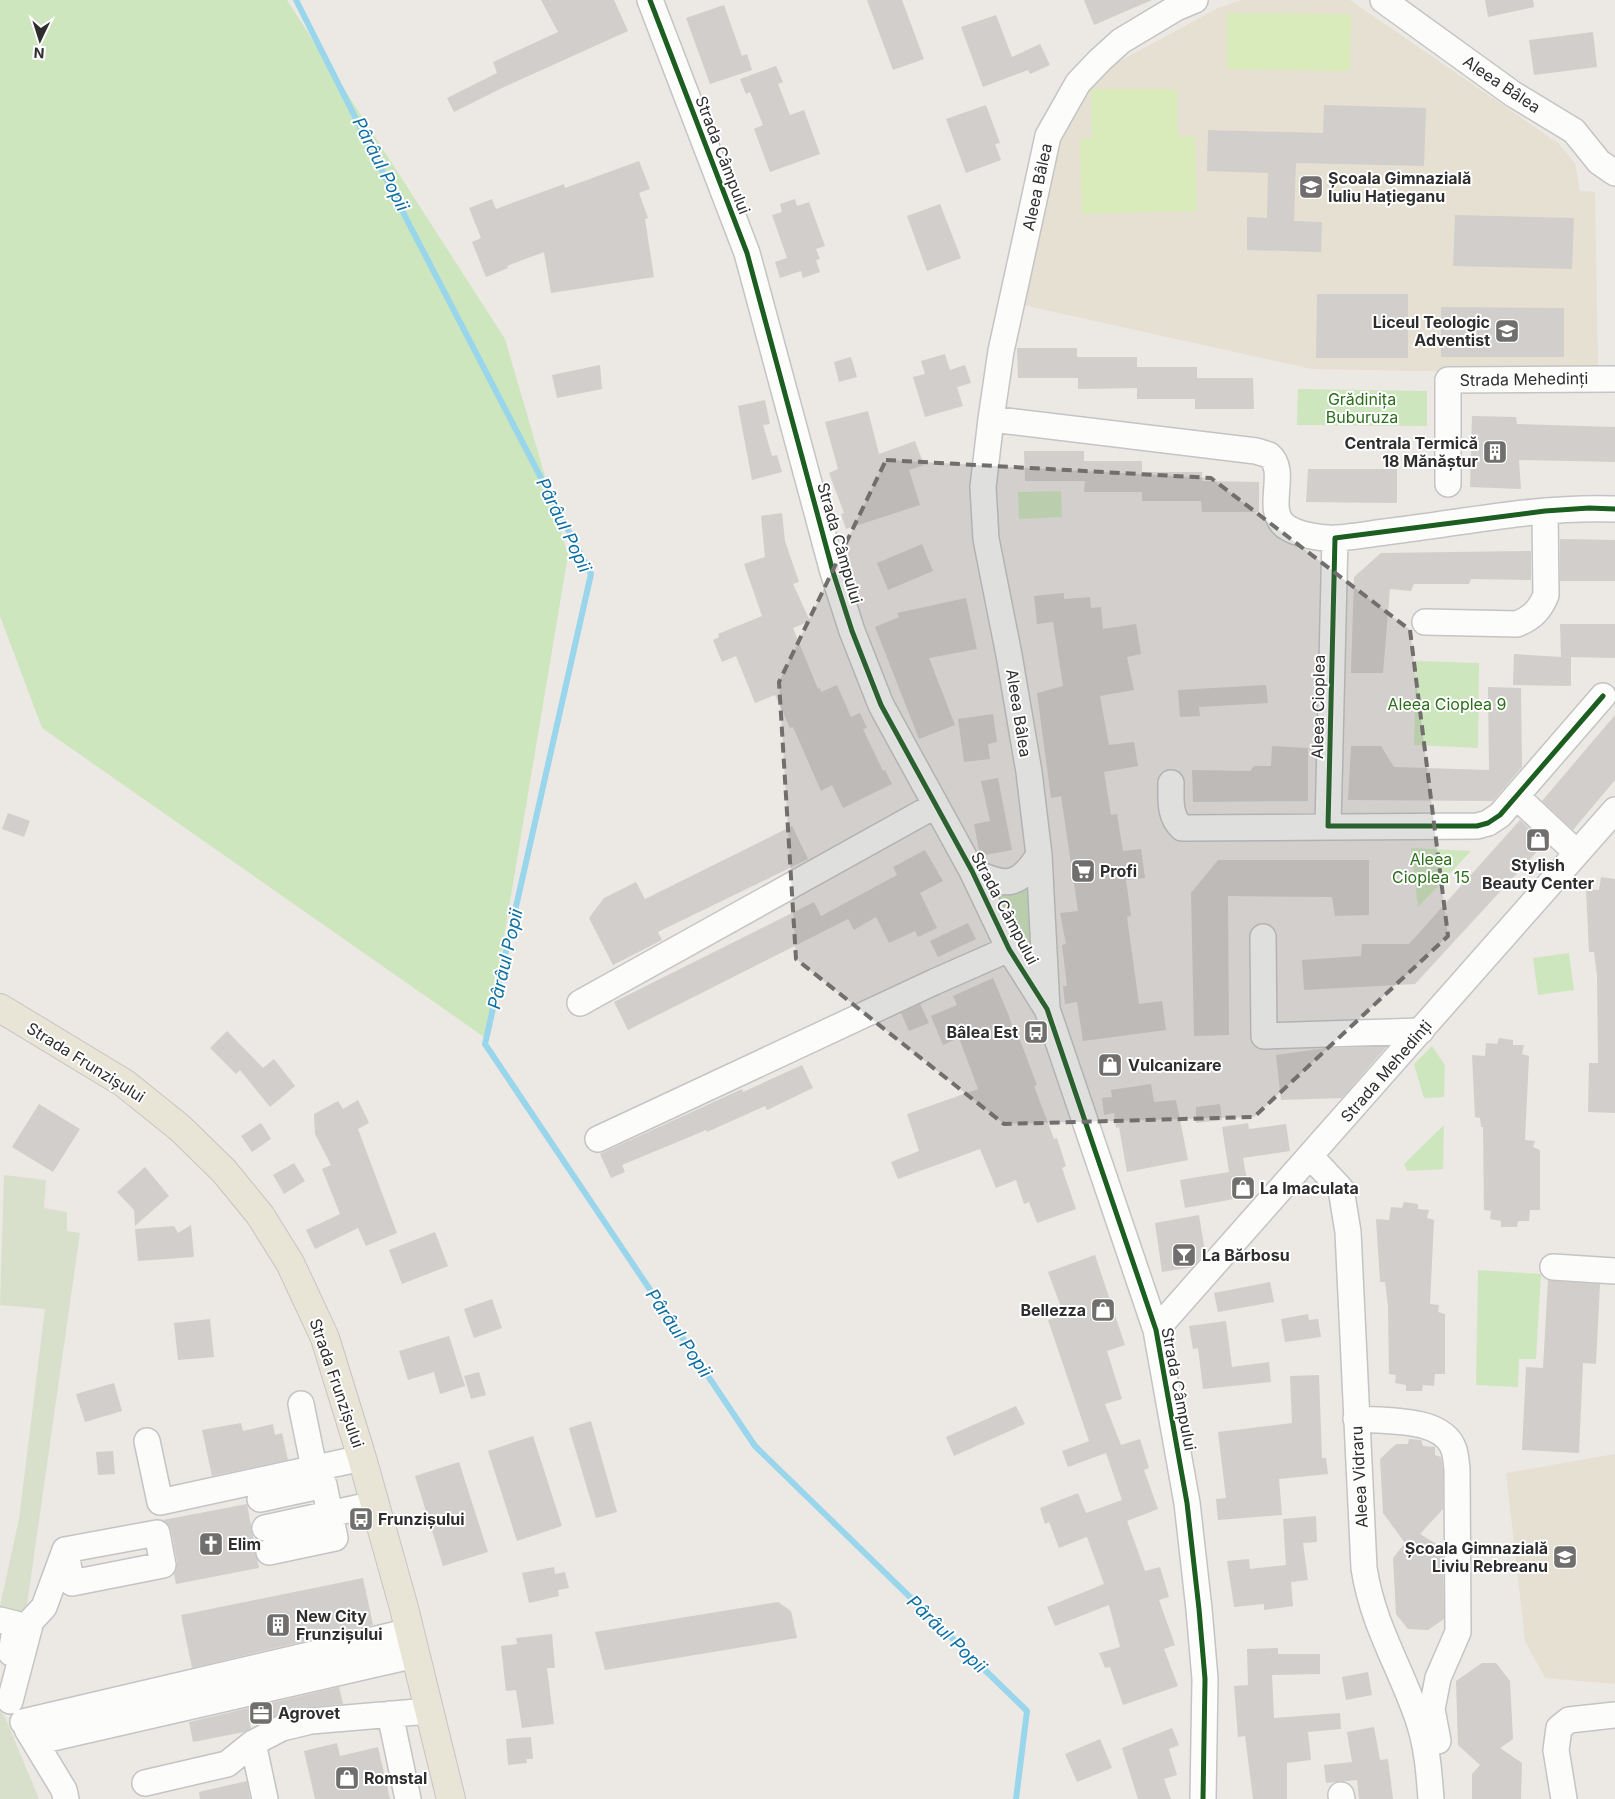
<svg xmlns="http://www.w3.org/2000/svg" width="1615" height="1799" font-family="Inter,sans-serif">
<rect width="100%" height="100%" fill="#ece8e4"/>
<path fill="#e6e0d3" d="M1241,0H1350L1558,143L1575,163L1580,191L1595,192L1598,369L1417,371L1312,369L1023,305L1049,142L1083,91L1105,69L1218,8Z
M1615,1454V1684L1545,1678L1525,1641L1506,1473Z"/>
<path fill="#cee6be" d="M0,0H287L505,339L568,555L487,1039L42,728L0,616Z
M1298,389L1427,391V426L1297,425Z
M1061,491L1062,517L1019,519L1018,492Z
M1416,661L1479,663L1478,748L1414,745Z
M1411,848L1471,851L1418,907Z
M1028,890L1035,968L998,897Z
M1569,953L1574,990L1538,995L1533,958Z
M1432,1046L1445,1065L1444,1097L1424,1098L1414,1064Z
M1444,1125L1443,1169L1407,1171L1404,1164Z
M1478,1270L1541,1274L1536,1359H1519L1518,1387L1476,1385Z"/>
<path fill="#d8e0cc" d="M4,1175L46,1180L44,1208L67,1212V1231L80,1233L26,1612L0,1606L19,1519L45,1309L0,1305Z
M0,1711L5,1717L39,1799H0Z"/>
<path fill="#d9eabb" d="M1227,13L1351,14L1350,71L1227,69Z
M1091,89H1177L1178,136H1195L1197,211L1082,214L1080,139L1092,138Z"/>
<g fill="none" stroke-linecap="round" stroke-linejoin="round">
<path stroke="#99d6ec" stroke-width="6" d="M296,0L409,224L591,574L485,1044L755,1446L1027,1711L1016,1799"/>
</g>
<path fill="#d1cecb" d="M541,0H614L628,31L504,87L454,112L447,98L497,73L493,62L558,32Z
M867,0H902L924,59L893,70Z
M1084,0H1152L1094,25Z
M1485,0H1533L1534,7L1488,17Z
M724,5L742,56L747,54L752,70L710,84L686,18Z
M996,15L1012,57L1040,44L1050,65L1030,74L1028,70L983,87L961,27Z
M1593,32L1597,67L1534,75L1529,40Z
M776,66L783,82L778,84L790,115L804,110L820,154L770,172L754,129L763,125L750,92L746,94L740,79Z
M986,105L1000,143L995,144L1001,160L966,173L946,119Z
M1324,105L1426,108L1424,166L1296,163L1294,221L1322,222L1321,252L1247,250V217L1267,218L1268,173L1207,171L1208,130L1323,133Z
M639,161L650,189L639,193L648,218L645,219L654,277L551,293L544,252L507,266L508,268L486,277L472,242L481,238L469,208L492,199L496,209L564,184L565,188Z
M795,199L797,206L809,202L825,246L816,249L820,259L816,260L820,272L803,278L801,271L780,278L775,262L787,258L772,215L782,212L780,204Z
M940,204L961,258L927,271L907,216Z
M1455,215L1574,218L1572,269L1453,266Z
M1317,294H1408V358H1316Z
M1441,307L1564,308V357H1441Z
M1017,348H1077V357H1137V367H1197V378H1253L1254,409H1195V399H1137V388L1078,389V378H1018Z
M945,354L950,370L965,365L971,383L957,387L963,406L925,417L913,377L925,374L921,361Z
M851,357L857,377L839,382L834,362Z
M600,365L602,389L557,398L552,375Z
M765,400L770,424L763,425L772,456L777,455L782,472L752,480L738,406Z
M868,411L879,454L915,441L924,465L909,470L920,505L846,529L841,514L844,513L829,473L838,469L825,422Z
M1472,416L1516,417L1517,424L1615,427V462L1519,460L1521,489L1470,487Z
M1024,451H1084V461H1142V472H1202V481L1259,482V512H1202L1201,501H1142V492H1084L1085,481H1025Z
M1308,469H1397V503L1306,502Z
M782,513L785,541L799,582L793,584L810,621L793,628L818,689L820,688L821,692L837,685L851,717L860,713L867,728L863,729L883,771L885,770L892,784L843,808L832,785L821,791L793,727L790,728L775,695L755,703L736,656L722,662L713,640L719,637L718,634L762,616L744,564L765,557L761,516Z
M1560,539L1615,540V581H1560Z
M922,544L933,571L888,590L877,563Z
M1531,551V580L1471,579L1469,584H1414L1411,591L1390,589L1383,673H1351L1354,577L1381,553Z
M1064,593V599L1090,597L1091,608L1101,607L1103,629L1136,624L1141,654L1127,657L1134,690L1100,696L1109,745L1134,742L1138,766L1104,772L1111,815L1117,814L1123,851L1141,849L1145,878L1126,880L1131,916L1127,917L1139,1004L1162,1001L1166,1030L1083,1041L1077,1002L1065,1004L1063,986H1067L1062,945L1066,944L1060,913L1078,911L1061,796L1051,798L1037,693L1063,686L1053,622L1037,624L1034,596Z
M966,598L977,649L929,658L955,725L919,739L875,627L899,617L897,613Z
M1560,624H1615V658L1566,657H1571V686L1513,685L1514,654L1561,657Z
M1266,685L1268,703L1199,707L1200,716L1180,717L1178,690Z
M1488,687L1521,688L1522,767L1493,801L1348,800L1351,746H1381L1394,767L1489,770Z
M993,714L997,742L988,744L990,759L964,762L958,719Z
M1615,715V780L1573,830L1542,801Z
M1272,746L1308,748V801L1193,802L1192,770L1250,771L1254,766H1271Z
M998,778L1012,850L980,856L974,824L990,821L981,781Z
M8,813L30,821L24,837L2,829Z
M1520,820L1545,843L1415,984L1304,990L1302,960L1361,956L1362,944H1409Z
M792,826L808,859L658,932L662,940L613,965L589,918L604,898L636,882L645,899Z
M925,850L943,881L920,893L937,928L918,937L915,931L889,943L876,917L854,930L848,919L628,1030L614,1002L814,902L821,916L897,875L893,867Z
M1218,860H1369V915L1335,916L1332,897L1228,896L1229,1035L1194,1036L1191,893Z
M1601,877L1615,879V1113L1588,1112L1589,1063H1598L1597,976L1594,952H1589L1586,889L1599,890Z
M968,923L976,939L938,957L930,941Z
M993,978L1009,1016L1015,1036L1018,1035L1037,1085L1034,1086L1054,1139L1057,1138L1066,1166L1062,1168L1076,1209L1037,1223L1029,1202L1024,1204L1016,1180L996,1188L980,1149L898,1179L891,1162L919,1151L907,1114L978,1089L959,1038L943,1045L931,1016L957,1005L953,996Z
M920,1004L929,1023L909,1031L901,1013Z
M227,1031L263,1068L274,1059L295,1086L270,1107L240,1070L236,1074L210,1048Z
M1499,1038L1513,1040V1045H1524L1522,1054L1529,1056L1525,1140L1535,1141L1533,1147L1540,1150V1210H1530L1529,1221H1518L1517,1227H1501V1221L1490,1219L1491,1211L1484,1210L1483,1127H1481L1480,1118L1475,1117L1472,1055L1485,1056L1486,1043L1497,1044Z
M1387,1046L1342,1098L1281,1100L1276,1055L1326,1048Z
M802,1065L813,1088L767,1110L765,1106L707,1132L706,1130L622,1165L625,1172L611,1178L600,1154L742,1089L743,1092Z
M1151,1084L1154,1102L1176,1100L1188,1160L1127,1172L1119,1127L1116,1128L1114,1113L1104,1115L1102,1098L1112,1097L1111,1090Z
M358,1100L369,1123L358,1129L397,1233L366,1246L358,1228L315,1249L306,1230L340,1214L322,1169L331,1165L315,1134L314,1114L338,1101L343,1109Z
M39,1104L80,1129L53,1172L12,1147Z
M1220,1104L1222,1120L1196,1123V1107Z
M261,1123L271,1139L252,1152L241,1136Z
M1248,1123L1249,1129L1286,1124L1290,1151L1243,1158L1250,1196L1185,1208L1180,1180L1229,1172L1222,1127Z
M294,1163L305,1181L284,1194L273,1175Z
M145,1167L169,1196L135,1226L134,1210L117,1192Z
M1404,1202L1418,1204V1209L1429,1210L1427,1218L1434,1220L1430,1304L1439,1305L1438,1312L1445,1314V1374H1435L1434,1386L1423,1385L1422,1391H1406V1385L1395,1383L1396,1375L1389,1374L1388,1306L1385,1282H1380L1376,1219L1389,1220L1391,1207L1402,1208Z
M1199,1215L1205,1252L1193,1267L1162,1272L1155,1223Z
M191,1225L194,1257L138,1261L135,1229L174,1226L178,1233Z
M435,1232L448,1266L402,1284L389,1250Z
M1095,1255L1125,1345L1107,1351L1122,1399L1105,1404L1121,1445L1140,1439L1149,1468L1144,1470L1158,1509L1127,1521L1145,1571L1160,1567L1169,1597L1159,1600L1175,1645L1164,1649L1178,1686L1123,1705L1110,1667L1105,1668L1099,1653L1120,1647L1109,1605L1055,1626L1047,1607L1104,1584L1087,1537L1059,1548L1049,1522L1045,1524L1040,1508L1078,1493L1086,1513L1122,1500L1106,1453L1068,1467L1062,1451L1089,1441L1048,1320L1064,1315L1048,1272Z
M1548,1280L1600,1284L1596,1364L1583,1363L1579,1453L1522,1450L1526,1367L1543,1368Z
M1270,1282L1274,1302L1218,1312L1214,1293Z
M492,1299L502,1328L474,1338L464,1309Z
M1308,1314L1309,1320L1318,1319L1321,1337L1285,1342L1281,1319Z
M210,1319L214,1357L178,1360L174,1323Z
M1226,1321L1232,1367L1269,1362L1271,1382L1203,1389L1198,1348L1193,1349L1189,1326Z
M449,1336L465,1386L440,1394L434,1372L408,1380L399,1351Z
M479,1372L486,1395L471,1399L464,1376Z
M1319,1375L1322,1458H1326L1328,1474L1279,1479L1282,1515L1218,1520L1216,1499L1226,1498L1218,1432L1292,1423L1290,1376Z
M114,1383L122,1411L85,1422L76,1394Z
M1016,1406L1025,1424L954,1456L946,1437Z
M591,1421L617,1512L596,1518L569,1428Z
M241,1423L243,1431L273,1424L275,1435L282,1433L288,1460L212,1476L202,1430Z
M533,1436L562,1526L517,1541L488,1451Z
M1409,1439L1421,1440L1423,1446L1435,1447V1455L1441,1457L1443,1470V1509L1420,1534L1443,1548L1444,1619L1428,1630L1408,1629L1396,1614L1393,1558L1405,1543L1383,1513L1380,1459L1396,1444H1408Z
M113,1451L115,1474L98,1475L96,1452Z
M459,1462L488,1552L443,1566L415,1476Z
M247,1504L259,1568L176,1584L174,1574L177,1562L171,1530L163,1520Z
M1316,1516L1317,1542L1303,1543L1308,1580L1291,1582L1293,1606L1264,1610V1604L1234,1607L1227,1561L1249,1559L1250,1569L1286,1565L1283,1519Z
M554,1567L555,1574L565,1572L569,1588L558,1590L559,1596L529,1603L522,1573Z
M363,1578L373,1625L192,1668L181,1615Z
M778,1602L791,1611L797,1638L605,1670L595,1632Z
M552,1634L555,1668H547L554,1724L522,1728L516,1690L506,1691L501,1646L517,1644L516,1638Z
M1278,1648V1654H1320V1674L1272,1675L1274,1718L1340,1713L1341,1729L1308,1732L1311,1760L1287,1763V1799H1253L1245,1736L1238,1737L1234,1686L1248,1685L1247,1649Z
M1482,1663H1496L1510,1681L1513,1739L1500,1748L1522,1763L1521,1799H1472V1774L1480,1765L1458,1745L1456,1681Z
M1368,1672L1372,1695L1346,1700L1342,1677Z
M339,1687L343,1704L310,1707L279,1714L264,1721L250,1724L251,1728L244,1732L193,1742L189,1722Z
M1374,1727L1380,1760L1388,1759L1393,1799H1359L1357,1780L1326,1783L1324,1765L1352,1762L1347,1732Z
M1172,1728L1179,1745L1169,1749L1177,1775L1164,1779L1171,1799H1138L1122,1748Z
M531,1737L533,1759H526L527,1763L508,1765L506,1739Z
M1100,1739L1112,1768L1077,1782L1065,1754Z
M337,1743L340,1756L378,1747L390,1799H315L304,1751Z
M247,1781L250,1799H200L199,1792Z"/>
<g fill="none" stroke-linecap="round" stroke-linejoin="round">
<defs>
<path id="minor" d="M650,0L747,253L833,572L852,631L881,705L972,871L1009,949L1047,1009L1156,1330L1187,1503L1199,1609L1205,1679L1203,1799
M1383,0L1513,94L1574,131L1599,162L1615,173
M991,419L1256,451L1269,455C1289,471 1264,509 1285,526C1297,535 1322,539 1336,538C1355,537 1374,533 1393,531C1466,522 1541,506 1615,509
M1448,484V380L1615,379
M1425,622L1517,624C1532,618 1540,610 1546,595L1545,511
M1171,783C1171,800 1169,816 1182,828L1477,826L1488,823L1500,815L1603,696
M1516,796L1577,853
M1328,826L1335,538
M972,871C1006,887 1018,888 1039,855
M1263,937L1264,1036L1421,1031
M580,1003L936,805
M1047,1009L1039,855L1029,772L1009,655L986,539L983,487L991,419L1001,351L1048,136L1078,83L1100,60L1121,41L1176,8L1195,0
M598,1139L934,982L1009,949
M1311,1157L1341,1189L1348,1232L1364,1568C1373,1626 1400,1666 1418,1719C1427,1745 1429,1772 1431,1799
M1553,1267L1615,1271
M1156,1330L1615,810
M301,1404L314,1468
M1356,1419C1384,1421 1444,1417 1454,1450C1456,1456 1456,1463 1457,1469L1458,1632L1438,1678L1432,1709L1438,1741
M147,1441L160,1502L362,1458
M260,1499L324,1485L335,1538L269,1552
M265,1528L375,1504
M157,1533L163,1565L72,1583L65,1550Z
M0,1620L16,1624L11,1653
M10,1701L31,1621L44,1607L65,1550
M390,1714L408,1799
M23,1722L394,1635L409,1629
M27,1729L64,1790L66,1799
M35,1742L415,1655
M253,1743L265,1799
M145,1783L227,1764L253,1743L282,1728L311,1721L429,1711
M1341,1795L1342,1799
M1564,1799L1556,1750L1559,1728L1569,1720L1615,1715"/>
<path id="major" d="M0,1008L124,1083L180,1128L224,1171L260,1215L290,1263L325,1338L362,1458L404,1608L451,1799"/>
</defs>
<use href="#minor" stroke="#c5c4c5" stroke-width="28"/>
<use href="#major" stroke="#c6c5c4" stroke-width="30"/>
<use href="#minor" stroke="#fcfcfb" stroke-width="25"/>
<use href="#major" stroke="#e8e4d6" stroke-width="28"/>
<defs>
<path id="cycleway" d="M650,0L747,253L833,572L852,631L881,705L972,871L1009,949L1047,1009L1156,1330L1187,1503L1199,1609L1205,1679L1203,1799
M1603,696L1500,815L1488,823L1477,826H1328L1335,538L1545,511L1589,508L1615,509"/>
</defs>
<use href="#cycleway" stroke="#fff" stroke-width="8"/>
<use href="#cycleway" stroke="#1b5e20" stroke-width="5"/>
</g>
<path fill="#706f6e" fill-opacity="0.2" stroke="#706f6e" stroke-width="4" stroke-dasharray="10 6" stroke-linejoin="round" d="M886,460L1211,478L1410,630L1448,936L1254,1117L1004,1124L796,959L779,682Z"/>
<defs>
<symbol id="school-square" viewBox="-11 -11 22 22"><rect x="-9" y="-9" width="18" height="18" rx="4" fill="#706f6e" stroke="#fff"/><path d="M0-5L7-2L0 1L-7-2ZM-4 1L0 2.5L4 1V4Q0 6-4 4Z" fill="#fff"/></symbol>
<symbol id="building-square" viewBox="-11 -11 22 22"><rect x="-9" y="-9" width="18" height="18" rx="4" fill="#706f6e" stroke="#fff"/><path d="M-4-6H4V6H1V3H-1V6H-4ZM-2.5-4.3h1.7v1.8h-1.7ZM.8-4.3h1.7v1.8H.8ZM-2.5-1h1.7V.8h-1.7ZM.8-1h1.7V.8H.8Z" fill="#fff"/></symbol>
<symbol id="shop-square" viewBox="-11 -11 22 22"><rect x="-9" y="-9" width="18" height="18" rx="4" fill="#706f6e" stroke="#fff"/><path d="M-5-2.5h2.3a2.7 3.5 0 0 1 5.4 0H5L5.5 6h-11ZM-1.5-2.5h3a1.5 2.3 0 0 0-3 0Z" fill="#fff"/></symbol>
<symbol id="supermarket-square" viewBox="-11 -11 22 22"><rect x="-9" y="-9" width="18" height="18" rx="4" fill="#706f6e" stroke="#fff"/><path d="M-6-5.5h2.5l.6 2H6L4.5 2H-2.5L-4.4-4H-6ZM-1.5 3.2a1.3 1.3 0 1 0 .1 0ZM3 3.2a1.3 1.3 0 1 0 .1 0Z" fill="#fff"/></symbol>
<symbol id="bus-square" viewBox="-11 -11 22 22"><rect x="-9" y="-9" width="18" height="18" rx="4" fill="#706f6e" stroke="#fff"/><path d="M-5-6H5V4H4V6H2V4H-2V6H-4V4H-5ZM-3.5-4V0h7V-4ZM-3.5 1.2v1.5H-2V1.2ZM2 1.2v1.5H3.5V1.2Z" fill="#fff"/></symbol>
<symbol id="bar-square" viewBox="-11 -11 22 22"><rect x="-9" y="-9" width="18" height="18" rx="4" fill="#706f6e" stroke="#fff"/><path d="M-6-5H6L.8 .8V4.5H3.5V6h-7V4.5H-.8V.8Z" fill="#fff"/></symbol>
<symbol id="church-square" viewBox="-11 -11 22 22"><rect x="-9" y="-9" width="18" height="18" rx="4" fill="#706f6e" stroke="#fff"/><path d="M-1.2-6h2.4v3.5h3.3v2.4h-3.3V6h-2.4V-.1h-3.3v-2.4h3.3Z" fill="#fff"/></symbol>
<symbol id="office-square" viewBox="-11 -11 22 22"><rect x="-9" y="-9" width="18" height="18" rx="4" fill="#706f6e" stroke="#fff"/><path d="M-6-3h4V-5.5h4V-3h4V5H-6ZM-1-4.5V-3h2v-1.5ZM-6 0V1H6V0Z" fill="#fff"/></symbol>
</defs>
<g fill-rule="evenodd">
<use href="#school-square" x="1297" y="173" width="28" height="28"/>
<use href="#school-square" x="1493" y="317" width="28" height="28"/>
<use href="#building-square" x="1481" y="438" width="28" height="28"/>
<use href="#shop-square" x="1524" y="826" width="28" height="28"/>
<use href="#supermarket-square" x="1069" y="857" width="28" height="28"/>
<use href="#bus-square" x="1022" y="1018" width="28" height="28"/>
<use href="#shop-square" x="1096" y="1051" width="28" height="28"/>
<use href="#shop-square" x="1229" y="1174" width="28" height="28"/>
<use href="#bar-square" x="1170" y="1241" width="28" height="28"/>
<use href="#shop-square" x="1089" y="1296" width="28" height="28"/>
<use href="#bus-square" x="347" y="1505" width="28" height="28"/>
<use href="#church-square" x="197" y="1530" width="28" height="28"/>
<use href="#school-square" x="1551" y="1543" width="28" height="28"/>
<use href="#building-square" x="264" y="1611" width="28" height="28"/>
<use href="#office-square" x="247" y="1699" width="28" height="28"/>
<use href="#shop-square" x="333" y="1764" width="28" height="28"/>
</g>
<g text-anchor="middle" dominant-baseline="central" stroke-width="4" stroke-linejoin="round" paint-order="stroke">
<g font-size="16" fill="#2e2e2e" stroke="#fff">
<text transform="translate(1502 84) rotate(34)">Aleea Bâlea</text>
<text transform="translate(723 155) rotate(69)">Strada Câmpului</text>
<text transform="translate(1037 187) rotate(-78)">Aleea Bâlea</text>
<text transform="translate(1524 379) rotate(-1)">Strada Mehedinți</text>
<text transform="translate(840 543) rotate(74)">Strada Câmpului</text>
<text transform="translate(1318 707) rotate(-89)">Aleea Cioplea</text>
<text transform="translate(1019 713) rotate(81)">Aleea Bâlea</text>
<text transform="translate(1005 908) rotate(62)">Strada Câmpului</text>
<text transform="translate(86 1062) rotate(32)">Strada Frunzișului</text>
<text transform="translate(1386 1071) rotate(-49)">Strada Mehedinți</text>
<text transform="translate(337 1383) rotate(71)">Strada Frunzișului</text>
<text transform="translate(1179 1389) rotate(79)">Strada Câmpului</text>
<text transform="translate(1359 1477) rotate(-93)">Aleea Vidraru</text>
</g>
<g font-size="16" font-weight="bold" fill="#2e2e2e" stroke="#fff" text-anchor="start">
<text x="1328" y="178">Școala Gimnazială<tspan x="1328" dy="18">Iuliu Hațieganu</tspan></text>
<text x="1490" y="322" text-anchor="end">Liceul Teologic<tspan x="1490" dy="18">Adventist</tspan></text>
<text x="1478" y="443" text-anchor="end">Centrala Termică<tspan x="1478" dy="18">18 Mănăștur</tspan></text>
<text x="1538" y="865" text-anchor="middle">Stylish<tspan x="1538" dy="18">Beauty Center</tspan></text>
<text x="1100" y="871">Profi</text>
<text x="1018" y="1032" text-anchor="end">Bâlea Est</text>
<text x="1128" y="1065">Vulcanizare</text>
<text x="1260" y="1188">La Imaculata</text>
<text x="1202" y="1255">La Bărbosu</text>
<text x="1086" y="1310" text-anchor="end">Bellezza</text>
<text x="378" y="1519">Frunzișului</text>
<text x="228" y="1544">Elim</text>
<text x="1548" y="1548" text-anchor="end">Școala Gimnazială<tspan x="1548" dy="18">Liviu Rebreanu</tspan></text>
<text x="296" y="1616">New City<tspan x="296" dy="18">Frunzișului</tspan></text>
<text x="278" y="1713">Agrovet</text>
<text x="364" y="1778">Romstal</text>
</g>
<g font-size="16" fill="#2c6e1b" stroke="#fff">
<text x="1362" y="399">Grădinița<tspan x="1362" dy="18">Buburuza</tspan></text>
<text x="1447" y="704">Aleea Cioplea 9</text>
<text x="1431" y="859">Aleea<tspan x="1431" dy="18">Cioplea 15</tspan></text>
</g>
<g font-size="18" font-style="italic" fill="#0d6fa3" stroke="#fff">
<text transform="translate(381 164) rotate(63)">Pârâul Popii</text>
<text transform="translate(564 525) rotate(64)">Pârâul Popii</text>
<text transform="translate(505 959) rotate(-77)">Pârâul Popii</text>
<text transform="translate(679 1333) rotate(56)">Pârâul Popii</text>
<text transform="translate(947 1634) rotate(44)">Pârâul Popii</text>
</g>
</g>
<g transform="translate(40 40) rotate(184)" stroke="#ffffff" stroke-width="4" paint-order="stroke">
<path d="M0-4L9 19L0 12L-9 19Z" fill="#2e2e2e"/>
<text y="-8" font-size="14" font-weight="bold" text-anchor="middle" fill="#2e2e2e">N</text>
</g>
</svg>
